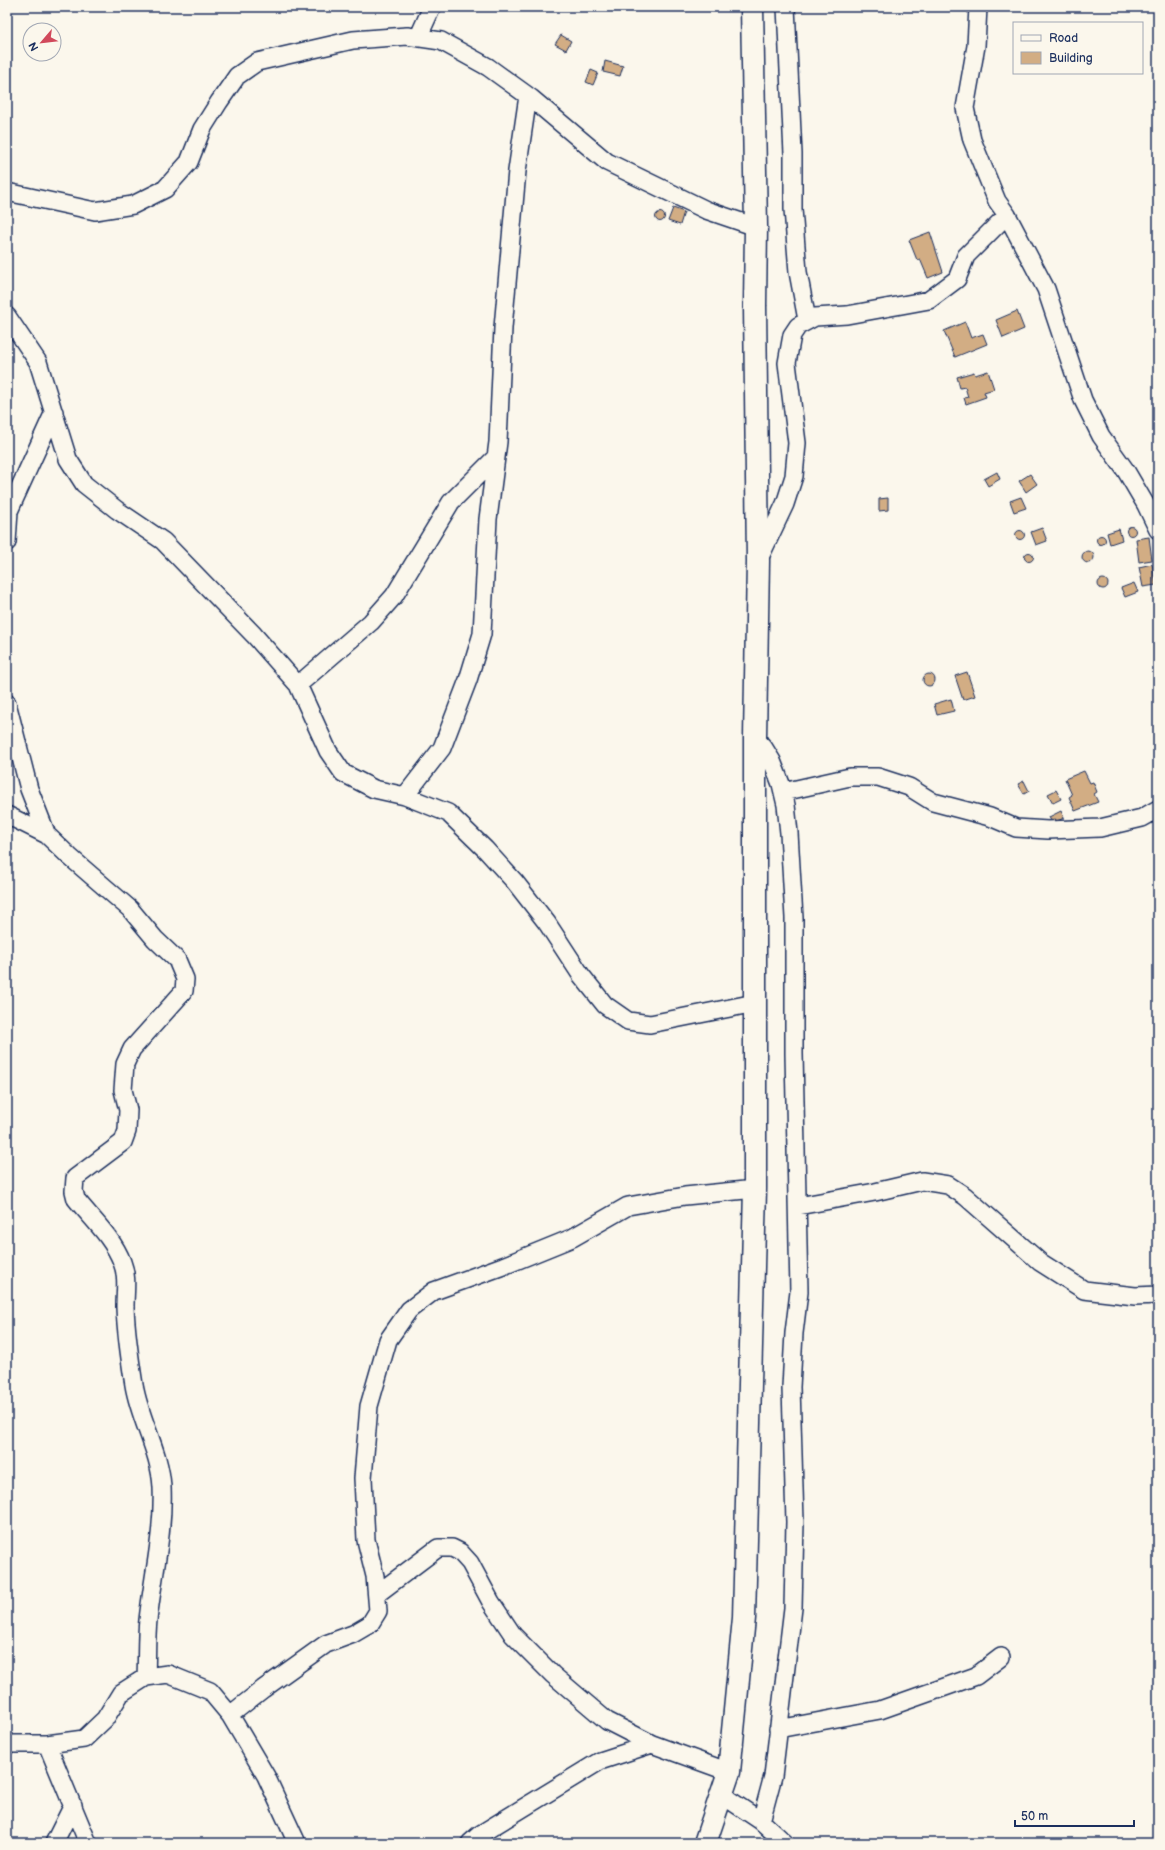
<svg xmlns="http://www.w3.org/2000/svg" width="1165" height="1850" font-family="'Balsamiq Sans',sans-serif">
<rect width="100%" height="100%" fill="#fbf7ec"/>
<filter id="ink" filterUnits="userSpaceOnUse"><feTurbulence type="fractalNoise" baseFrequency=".025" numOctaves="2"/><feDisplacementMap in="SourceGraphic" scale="8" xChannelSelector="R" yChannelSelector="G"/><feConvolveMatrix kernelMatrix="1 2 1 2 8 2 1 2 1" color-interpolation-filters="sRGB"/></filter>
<g filter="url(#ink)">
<path fill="#d2ad84" stroke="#1b2f5e" d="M561,35L571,41L566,50L555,44Z
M605,61L623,66L620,76L603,72Z
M591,70L598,73L593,85L586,82Z
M673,208L684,212L680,225L668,221Z
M655.5 217a4.5 4.5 0 1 1 9 0a4.5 4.5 0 1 1-9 0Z
M930,232L943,272L928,278L920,259L917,260L909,240Z
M1017,311L1024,329L1003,338L996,320Z
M965,322L971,338L983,334L987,344L955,357L944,331Z
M988,371L994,389L984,392L986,397L966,404L964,398L968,397L965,387L960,388L957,377L974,372L975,375Z
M997,472L1000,479L988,486L984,479Z
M1030,474L1037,484L1026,492L1019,481Z
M1021,497L1026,508L1014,512L1010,501Z
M888,498V510L879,511V499Z
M1126.5 531a4.5 4.5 0 1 1 9 0a4.5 4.5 0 1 1-9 0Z
M1042,528L1047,541L1036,545L1031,532Z
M1119,529L1122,540L1110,544L1107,533Z
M1015.5 535a4.5 4.5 0 1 1 9 0a4.5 4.5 0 1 1-9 0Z
M1096.5 540a4.5 4.5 0 1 1 9 0a4.5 4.5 0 1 1-9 0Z
M1149,537L1152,560L1139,562L1136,539Z
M1082 557a6 6 0 1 1 12 0a6 6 0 1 1-12 0Z
M1024.5 557a4.5 4.5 0 1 1 9 0a4.5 4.5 0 1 1-9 0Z
M1152,564L1156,585L1143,587L1139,567Z
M1098 584a5 5 0 1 1 10 0a5 5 0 1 1-10 0Z
M1134,583L1138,592L1125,597L1121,588Z
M967,672L975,696L963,700L955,676Z
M923 680a6 6 0 1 1 12 0a6 6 0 1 1-12 0Z
M951,699L954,711L937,715L934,704Z
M1084,771L1090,783L1093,782L1097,792L1094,794L1098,802L1075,811L1069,797L1072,795L1065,779Z
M1024,781L1029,791L1024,794L1018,784Z
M1056,790L1061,799L1053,803L1048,794Z
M1061,811L1064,818L1052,823L1049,817Z"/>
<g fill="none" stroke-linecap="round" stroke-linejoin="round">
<defs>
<path id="minor" d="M786,7L793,154V209L798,272L807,320
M978,7L976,46L965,108L972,140L997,201L1007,215L1046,289L1083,400L1101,436L1126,471L1146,505L1158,530
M418,38L432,7
M7,192L95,211L133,205L165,189L189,162L202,129L219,102L237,76L257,62L353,40L407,36L441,41L488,67L531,98L607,162L706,210L756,227
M7,316L38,362L68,459L84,484L117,510L163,541L254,635L298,685L328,751L343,773L374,789L405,796L448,813L485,849L515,882L547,923L581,975L605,1005L628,1021L650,1024L755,1003
M7,542L9,511L54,412
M759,559L785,504L794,476L797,443L787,363L792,335L798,326L815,317L847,315L929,300L957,279L966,256L1007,215
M298,685L371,622L394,596L451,502L496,457
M7,703L29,789L47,835L70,857L130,909L155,939L177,960L185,979L184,991L132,1049L125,1064L123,1090L128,1110L127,1131L123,1142L75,1178L74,1191L76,1199C92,1219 113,1238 122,1262C128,1277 125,1291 125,1307C126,1333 130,1360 134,1385C140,1421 160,1451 162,1487C164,1532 153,1576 148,1620C146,1639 147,1658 146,1677
M755,738L764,748L772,761L781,784L786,805L789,833L794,918V1054L799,1292L794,1333L791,1387L795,1522L793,1608L773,1776L761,1821
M783,792L850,777H878L909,787L933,802L990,817L1016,828L1048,830L1100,828L1142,818L1158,809
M405,796L442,748L468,680L482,634L488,519L498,442L503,328L517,171L528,96
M7,815L47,835
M798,1206L875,1192L922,1181L948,1185L965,1196L1040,1262L1084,1290L1135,1296L1158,1295
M377,1594L438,1548H452L460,1552L470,1563L491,1602L513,1635L553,1675L607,1721L652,1744L729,1772
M230,1715L263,1689L326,1644L353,1634L370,1624L378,1611L375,1576L366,1540L363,1478L369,1406L388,1340L409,1310L434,1291L503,1266L572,1238L628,1206L685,1196L755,1189
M778,1729L880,1710L976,1676L1001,1657
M7,1744H47L84,1739L105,1719L121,1693L146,1677L168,1674L210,1691L230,1715L266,1776L297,1843
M47,1744L88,1843
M722,1795L761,1821L785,1843
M54,1843L73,1805
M470,1843L479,1835L600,1761L652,1744"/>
<path id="secondary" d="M705,1843L729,1772L744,1618L755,1189V738L758,561L755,306L756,227L752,7"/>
</defs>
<use href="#minor" stroke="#1b2f5e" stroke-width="20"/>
<use href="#secondary" stroke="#1b2f5e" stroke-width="25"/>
<use href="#minor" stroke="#fbf7ec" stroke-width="17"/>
<use href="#secondary" stroke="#fbf7ec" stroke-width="22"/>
</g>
</g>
<rect width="1165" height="1850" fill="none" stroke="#fbf7ec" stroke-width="24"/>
<rect x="12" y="12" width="1141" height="1826" fill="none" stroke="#1b2f5e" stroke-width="1.5" filter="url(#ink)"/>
<rect x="1013" y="22" width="130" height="52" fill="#fbf7ec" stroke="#a1a7b3"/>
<rect x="1021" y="35" width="20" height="6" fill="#fbf7ec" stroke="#a1a7b3"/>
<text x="1049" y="42" font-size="12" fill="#1b2f5e">Road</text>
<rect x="1021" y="52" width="20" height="12" fill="#d2ad84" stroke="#a1a7b3"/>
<text x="1049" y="62" font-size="12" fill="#1b2f5e">Building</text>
<g transform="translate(42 42) rotate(242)"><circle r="19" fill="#fbf7ec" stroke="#a1a7b3"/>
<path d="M0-3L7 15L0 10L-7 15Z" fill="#d1495b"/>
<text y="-6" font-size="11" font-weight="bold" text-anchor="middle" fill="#1b2f5e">N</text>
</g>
<path d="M1015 1820v6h119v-6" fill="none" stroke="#1b2f5e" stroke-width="2"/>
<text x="1021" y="1820" font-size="12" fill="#1b2f5e" stroke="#fbf7ec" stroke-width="3" paint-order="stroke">50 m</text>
</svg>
